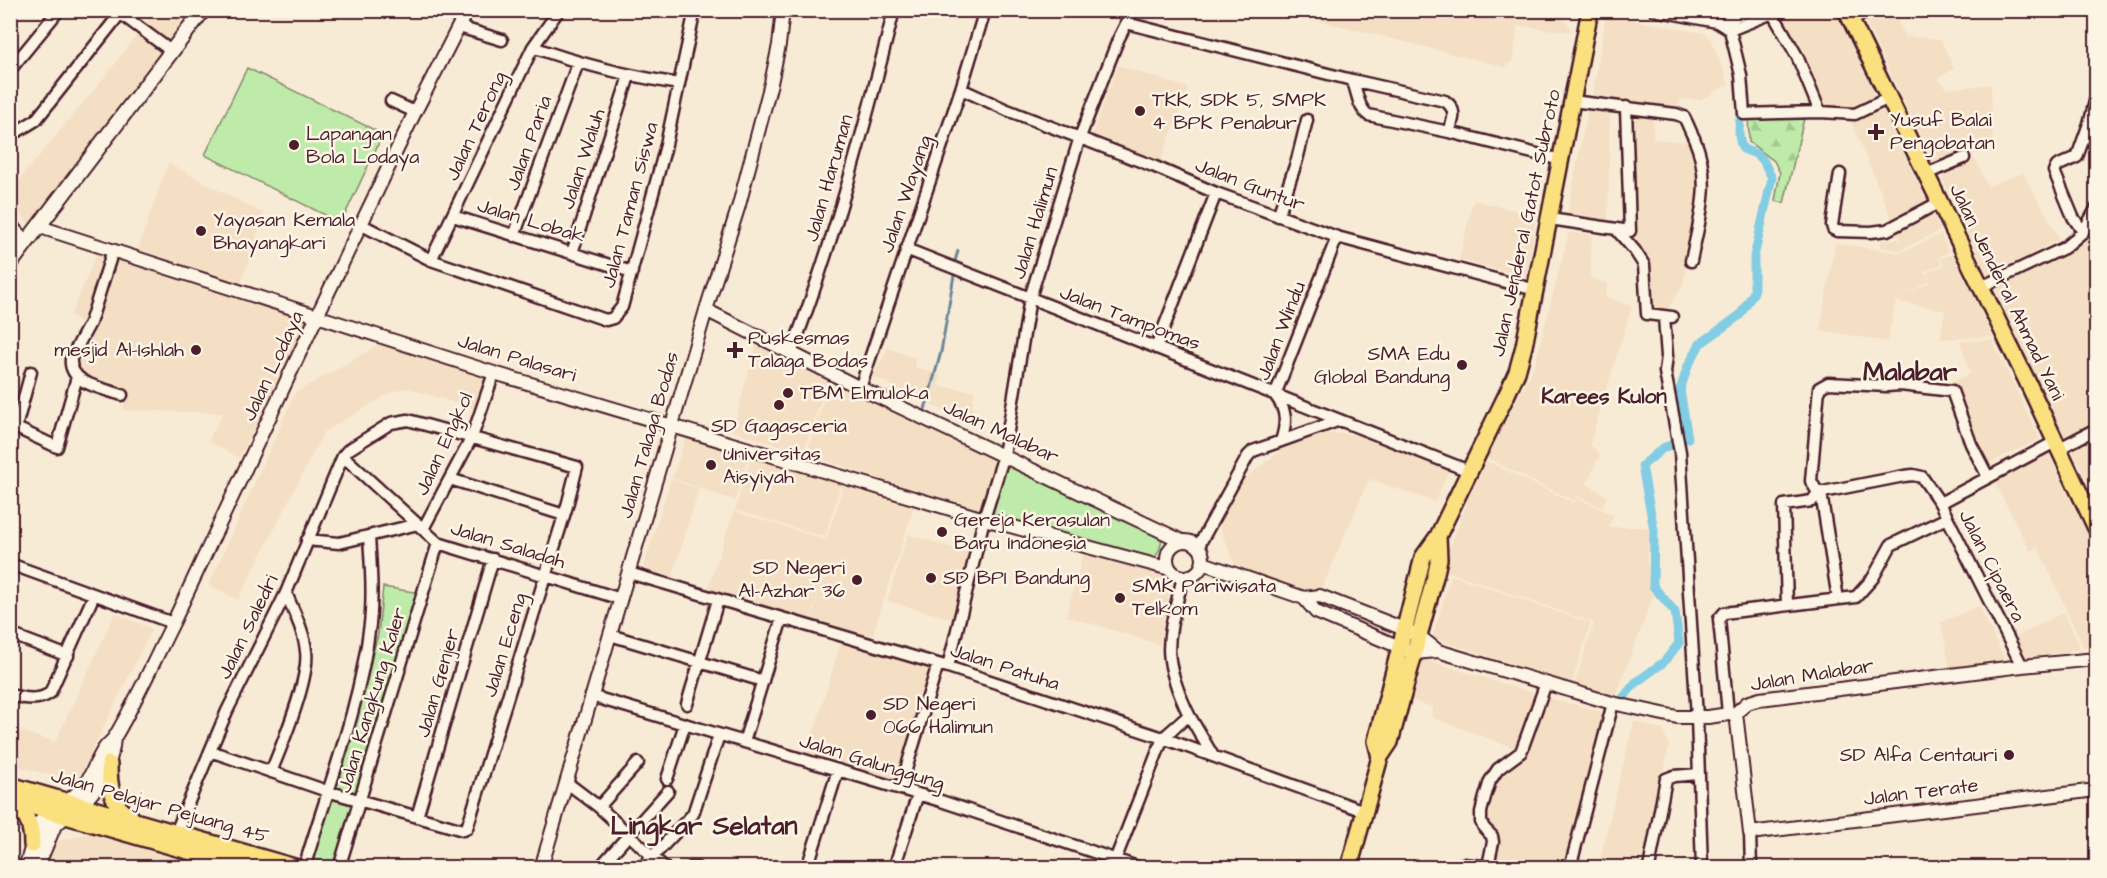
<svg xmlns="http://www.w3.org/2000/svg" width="2107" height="878" font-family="'Architects Daughter',sans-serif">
<defs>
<pattern id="forest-firs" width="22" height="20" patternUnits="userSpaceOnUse" patternTransform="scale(1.5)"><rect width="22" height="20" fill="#beeba9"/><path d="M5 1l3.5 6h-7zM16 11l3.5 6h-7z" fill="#a5c992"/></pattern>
</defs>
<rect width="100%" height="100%" fill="#f8ebd6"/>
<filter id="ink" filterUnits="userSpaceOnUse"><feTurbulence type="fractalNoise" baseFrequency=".0167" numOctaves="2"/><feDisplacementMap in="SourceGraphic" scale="12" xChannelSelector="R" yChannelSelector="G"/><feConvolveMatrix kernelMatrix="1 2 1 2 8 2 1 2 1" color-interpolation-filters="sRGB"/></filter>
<g filter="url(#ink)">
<path fill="#f4dfc4" d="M155,11H195L175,43L29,224L11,203L10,191L107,74Z
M1280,11H1557L1571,28L1570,32L1518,26L1513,61L1505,67Z
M1801,11H1834L1878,100L1858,108L1822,106L1780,20Z
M1860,11H1892L1905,36L1941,40L1954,69L1938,78L1948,89L1991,84L1993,148L1935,166Z
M1606,15L1704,33L1711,39L1729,84L1700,100L1680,99L1679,110L1592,97Z
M1118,65L1188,88L1161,161L1092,135Z
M1588,107L1610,110L1608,229L1566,220Z
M1882,108L1941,230L1899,251L1880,247L1881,240L1900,239L1850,119Z
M1652,114L1654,139L1692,142L1703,190L1683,285L1668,308L1670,320L1654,318L1645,258L1630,243L1626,222L1638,219L1624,116Z
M1975,159L1988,186L2023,173L2060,239L1988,276L1942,177Z
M168,163L264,214L241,284L138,249Z
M1473,200L1536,216L1527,277L1459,260Z
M2096,229V431L2068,445L1994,286L2093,238Z
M1569,232L1592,235L1590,278L1608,284L1605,297L1632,306L1590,444L1600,455L1587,484L1607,496L1602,508L1577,496L1574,501L1486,458L1534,367Z
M1941,234L1949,252L1939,257L1942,264L1924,272L1929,281L1896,300L1930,282L1926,273L1944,265L1941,258L1953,254L1993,337L1940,339L1945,311L1896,301L1887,342L1820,330L1835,243L1900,253Z
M97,253L307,319L293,352L239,458L208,441L223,413L123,410L126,397L65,369L83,324L71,315Z
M1992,340L2040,439L1985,465L1951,383L1970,373L1960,341Z
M385,341L486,373L474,409L407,388L392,392L324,432L238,600L209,585L295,393Z
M756,345L828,379L803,453L732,431Z
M888,348L915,358V367L941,375L938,386L974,391L971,424L872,376Z
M830,381L999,458L979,512L806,454Z
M1326,433L1359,435L1449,470L1435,502L1369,479L1317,600L1235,564L1218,525L1239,483L1281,450Z
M687,434L750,453L735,501L672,478Z
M2096,436V499L2071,448Z
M2047,451L2096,551V646L2083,647L2038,547L2030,551L1992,477Z
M752,452L842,481L825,537L735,510Z
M1484,460L1574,503L1577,498L1614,515L1609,527H1651L1647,559L1653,597L1615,698L1574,685L1594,623L1441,569Z
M671,479L699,489L672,578L643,568Z
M845,481L915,504L872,637L811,619L825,573L810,619L707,590L734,511L826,540Z
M908,534L973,554L956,620L887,601Z
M1083,554L1173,579L1163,619L1161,645L1066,616Z
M1451,575L1591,623L1572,683L1432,638Z
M1979,606L2005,660L1950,669L1941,622Z
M2064,612L2081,649L2027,658L2016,637Z
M115,613L152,629L80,775L66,779L11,765V728L55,742Z
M840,644L936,671L903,787L806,758Z
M1420,658L1544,696L1522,751L1431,717L1433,707L1406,699Z
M1546,697L1610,714L1568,867H1494L1497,857L1495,842L1484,833L1498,778L1514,766L1531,747Z
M1634,721L1663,730L1669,745L1647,867H1611L1613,861L1600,858Z
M89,833L207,867L43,868L51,843Z"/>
<path fill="url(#forest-firs)" stroke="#84856a" stroke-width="1.5" d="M1806,110L1784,203L1775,201L1780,173L1774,161L1749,142L1748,111Z"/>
<path fill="#beeba9" stroke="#84856a" stroke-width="1.5" d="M247,68L383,134L341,223L205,155Z
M1008,461L1157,522C1164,535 1163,547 1154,559L990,516Z
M383,587L420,593L343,867L311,858L368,671L378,634Z"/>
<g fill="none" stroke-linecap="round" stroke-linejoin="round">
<path stroke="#6c879a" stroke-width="3" d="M955,261L958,251
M924,413L941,352L954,275"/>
<path stroke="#83cde4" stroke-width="9" d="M1616,707L1635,683L1664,662L1679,643L1675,612L1653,586L1654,530L1642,466L1663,448L1688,438L1680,390L1688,366L1700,344L1740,315L1754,292V257L1772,178L1763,160L1756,154L1743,149C1736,135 1740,121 1742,106"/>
<defs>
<path id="minor" d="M1654,10L1717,22L1730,30L1780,10
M117,11L171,51
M1773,14L1797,56L1820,112
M1851,20L1870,10
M1126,23L1352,80L1445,101C1458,110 1453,120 1449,132
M1720,24L1750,10
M459,27L502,40
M1730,30L1741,75L1744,114L1820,112L1855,114L1889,98
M533,47C582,65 629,76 679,84
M10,70L59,10
M1352,80C1358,92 1357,106 1368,115L1449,132L1561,160
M961,89L1007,110L1153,166L1216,193L1337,237L1536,290
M391,101L415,112
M1572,101L1676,114L1684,117C1688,124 1690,131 1694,138C1713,183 1700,216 1691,261
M10,126L18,131L36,120L123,10
M1840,174L1832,225L1833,229L1837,231L1871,232L1887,230L1940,202
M1926,174L1964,158
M453,216L632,272
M1278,216L1297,160L1307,120
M1550,219L1630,231L1626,107
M10,224L28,242
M362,225L431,260L606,320L613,318L622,307L625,296L665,149L695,10
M1616,229L1635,251L1644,265L1647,314L1672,317
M2083,232L2073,217L2054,171L2057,166L2077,157L2090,121L2096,97
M514,236L578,63
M906,249L1469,471
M113,250L90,323L71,358C68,384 103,388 122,395
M572,253L629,76
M431,260L533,47L559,10
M1981,287L2064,248L2083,232L2096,209
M1664,317L1667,356L1665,372L1680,452L1697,717L1702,868
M1156,348L1216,193
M791,353C834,242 865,126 894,10
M860,388L961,89L985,10
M10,425L57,447L77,377
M16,427L31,372
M1281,441C1287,423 1287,410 1275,395L1337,237
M2058,449L2096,429
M343,456L438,543L621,599
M450,479L564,515
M1818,493L1811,481L1819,388L1828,383L1887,386L1900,385L1952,391L1971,444L1988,477
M1821,493L1838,599
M1940,503L2055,442
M423,529L472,437L494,373
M307,540L339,543L418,524
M1198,547L1248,456L1253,451L1340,420
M10,564L173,623
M629,573L948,667L1163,738L1364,811
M1787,605L1784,505L1812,501L1818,493L1904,476L1913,475L1922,477L1940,503L2022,666
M10,634L68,656
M610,635L763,681
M948,667L984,519L1004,455L1030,298L1080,137L1118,40L1133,10
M10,695C23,698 38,702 50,693L94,595
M591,696L941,801L1141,868
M687,704L718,600
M1728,713L1719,619L1724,613L1856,597L1873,578L1891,545L1947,518
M1189,715L1213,756
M744,742L782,618
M271,772C282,745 310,678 306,651C304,631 294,612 286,593
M667,779L685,724
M566,782L599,807L665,868
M900,789L938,664
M599,807L638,763
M417,817L493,559
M176,832L227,711L286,593L343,456L348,450L391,423L408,420L577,467L567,506L467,828L463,830L327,791L210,751
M1750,833L1751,868
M1488,866L1493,842L1492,836L1484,828L1481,822V812L1485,797L1490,781L1498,769L1521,752L1546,683
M304,868C328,787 360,708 370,624C373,596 371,566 369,537
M339,868L438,543
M599,868L668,791
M642,868L693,814L719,735
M691,868H697
M807,868L838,770
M894,868L918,794
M1112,868L1163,738L1189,715C1159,654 1168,639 1183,577
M1459,868L1463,864L1492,867
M1570,868L1613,703
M1649,868L1666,779L1674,776L1699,774"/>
<path id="tertiary" d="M40,227L494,373L984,519L1170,569
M706,310L860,388L1182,541
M1167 559a18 18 0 1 1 36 0a18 18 0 1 1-36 0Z
M1203,563L1304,598L1320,596L1404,629L1419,636L1438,651
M1304,598L1316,612L1414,653L1438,651L1612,703L1677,717H1708L1736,713L1747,703L1760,699L2022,666L2096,659
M1736,713L1750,833L2096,790
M67,801C92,783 89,773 104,749C107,744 113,741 116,735C137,699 154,661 173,623L317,316L415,112L467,10
M81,805C100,787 112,765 114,738
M541,868L706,310L739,205L771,83L779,45L783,10"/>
<path id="secondary" d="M10,264L203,10
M26,868L40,823L58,807
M36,868L54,825L72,810"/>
<path id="primary" d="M1846,10L2027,381L2096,528
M1380,757L1376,741L1423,557L1438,536L1507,394L1517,372L1524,346L1590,10
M109,764C109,785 111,806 131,817
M10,785L298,868
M10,800L247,868
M14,801C27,814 32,826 32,845
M1349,868L1380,757L1390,742L1436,573L1439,559L1438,536"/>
</defs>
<use href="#minor" stroke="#4a1f2b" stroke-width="15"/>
<use href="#tertiary" stroke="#4a1f2b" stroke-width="16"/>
<use href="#secondary" stroke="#4a1f2b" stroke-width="18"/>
<use href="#primary" stroke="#4a1f2b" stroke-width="20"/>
<use href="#minor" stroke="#fcf5e5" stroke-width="10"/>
<use href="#tertiary" stroke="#fcf5e5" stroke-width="12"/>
<use href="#secondary" stroke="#fcf5e5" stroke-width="14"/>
<use href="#primary" stroke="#fbe080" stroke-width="15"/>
</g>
</g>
<g fill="#4a1f2b" stroke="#fcf5e5" stroke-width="2">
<circle cx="1140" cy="111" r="6"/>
<path d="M1873 123h6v6h6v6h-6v6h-6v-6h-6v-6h6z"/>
<circle cx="294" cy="145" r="6"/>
<circle cx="201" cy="231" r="6"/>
<circle cx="196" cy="350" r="6"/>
<path d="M732 341h6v6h6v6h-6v6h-6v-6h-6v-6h6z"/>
<circle cx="1462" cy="365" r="6"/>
<circle cx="788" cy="393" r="6"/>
<circle cx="779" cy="405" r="6"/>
<circle cx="711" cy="465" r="6"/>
<circle cx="942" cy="532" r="6"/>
<circle cx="931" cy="578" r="6"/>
<circle cx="857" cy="580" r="6"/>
<circle cx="1120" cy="598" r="6"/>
<circle cx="871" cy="715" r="6"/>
<circle cx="2009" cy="755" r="6"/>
</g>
<g text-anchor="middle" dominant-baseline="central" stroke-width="5" stroke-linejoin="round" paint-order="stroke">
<g font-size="20" fill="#4a1f2b" stroke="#fcf5e5" text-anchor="start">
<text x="1152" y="100">TKK, SDK 5, SMPK<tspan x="1152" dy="23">4 BPK Penabur</tspan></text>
<text x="1890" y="120">Yusuf Balai<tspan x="1890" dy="23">Pengobatan</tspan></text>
<text x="306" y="134">Lapangan<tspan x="306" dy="23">Bola Lodaya</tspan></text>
<text x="213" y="220">Yayasan Kemala<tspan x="213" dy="23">Bhayangkari</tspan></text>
<text x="748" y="338">Puskesmas<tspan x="748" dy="23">Talaga Bodas</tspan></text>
<text x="184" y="350" text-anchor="end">mesjid Al-Ishlah</text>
<text x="1450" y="354" text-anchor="end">SMA Edu<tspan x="1450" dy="23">Global Bandung</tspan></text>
<text x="800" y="393">TBM Elmuloka</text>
<text x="779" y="426" text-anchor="middle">SD Gagasceria</text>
<text x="723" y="454">Universitas<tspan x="723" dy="23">Aisyiyah</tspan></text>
<text x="954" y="520">Gereja Kerasulan<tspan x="954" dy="23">Baru Indonesia</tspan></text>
<text x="845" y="568" text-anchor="end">SD Negeri<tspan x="845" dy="23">Al-Azhar 36</tspan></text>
<text x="943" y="578">SD BPI Bandung</text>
<text x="1132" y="586">SMK Pariwisata<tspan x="1132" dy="23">Telkom</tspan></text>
<text x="883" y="704">SD Negeri<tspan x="883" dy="23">066 Halimun</tspan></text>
<text x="1997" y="755" text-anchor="end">SD Alfa Centauri</text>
</g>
<g font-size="20" fill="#4a1f2b" stroke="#fcf5e5">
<text transform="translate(476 126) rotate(-65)">Jalan Terong</text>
<text transform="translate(529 143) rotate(-70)">Jalan Paria</text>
<text transform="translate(583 159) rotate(-72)">Jalan Waluh</text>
<text transform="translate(829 178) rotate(-74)">Jalan Haruman</text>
<text transform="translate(1250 185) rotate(21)">Jalan Guntur</text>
<text transform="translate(906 194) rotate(-71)">Jalan Wayang</text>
<text transform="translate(630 205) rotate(-75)">Jalan Taman Siswa</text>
<text transform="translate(531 221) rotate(17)">Jalan Lobak</text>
<text transform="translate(1035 223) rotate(-73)">Jalan Halimun</text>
<text transform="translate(1526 223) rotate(-78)">Jalan Jenderal Gatot Subroto</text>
<text transform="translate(2007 292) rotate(64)">Jalan Jenderal Ahmad Yani</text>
<text transform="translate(1130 318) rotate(21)">Jalan Tampomas</text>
<text transform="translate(1281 331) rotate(-69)">Jalan Windu</text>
<text transform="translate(517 358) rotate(17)">Jalan Palasari</text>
<text transform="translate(273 366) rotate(-65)">Jalan Lodaya</text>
<text transform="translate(1001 432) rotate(25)">Jalan Malabar</text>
<text transform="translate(649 435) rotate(-74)">Jalan Talaga Bodas</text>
<text transform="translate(444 444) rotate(-65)">Jalan Engkol</text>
<text transform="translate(508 545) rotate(17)">Jalan Saladah</text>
<text transform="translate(1992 566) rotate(63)">Jalan Cipaera</text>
<text transform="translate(248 627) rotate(-64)">Jalan Saledri</text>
<text transform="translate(505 645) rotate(-73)">Jalan Eceng</text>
<text transform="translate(1005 667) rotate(18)">Jalan Patuha</text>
<text transform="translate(1812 675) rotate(-9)">Jalan Malabar</text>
<text transform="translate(438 683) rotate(-74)">Jalan Genjer</text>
<text transform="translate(372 700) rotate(-73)">Jalan Kangkung Kaler</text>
<text transform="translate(872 762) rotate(17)">Jalan Galunggung</text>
<text transform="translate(1921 792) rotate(-7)">Jalan Terate</text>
<text transform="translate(160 806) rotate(16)">Jalan Pelajar Pejuang 45</text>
</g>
<g font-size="21" font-weight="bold" fill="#4a1f2b" stroke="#fcf5e5">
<text x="1604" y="396">Karees Kulon</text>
</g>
<g font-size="26" font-weight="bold" fill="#4a1f2b" stroke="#fcf5e5">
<text x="1910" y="372">Malabar</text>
<text x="704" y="826">Lingkar Selatan</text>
</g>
</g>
<rect width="2107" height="878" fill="none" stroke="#fcf5e5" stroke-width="36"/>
<rect x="18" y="18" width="2071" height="842" fill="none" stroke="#4a1f2b" stroke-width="2" filter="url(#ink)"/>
</svg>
